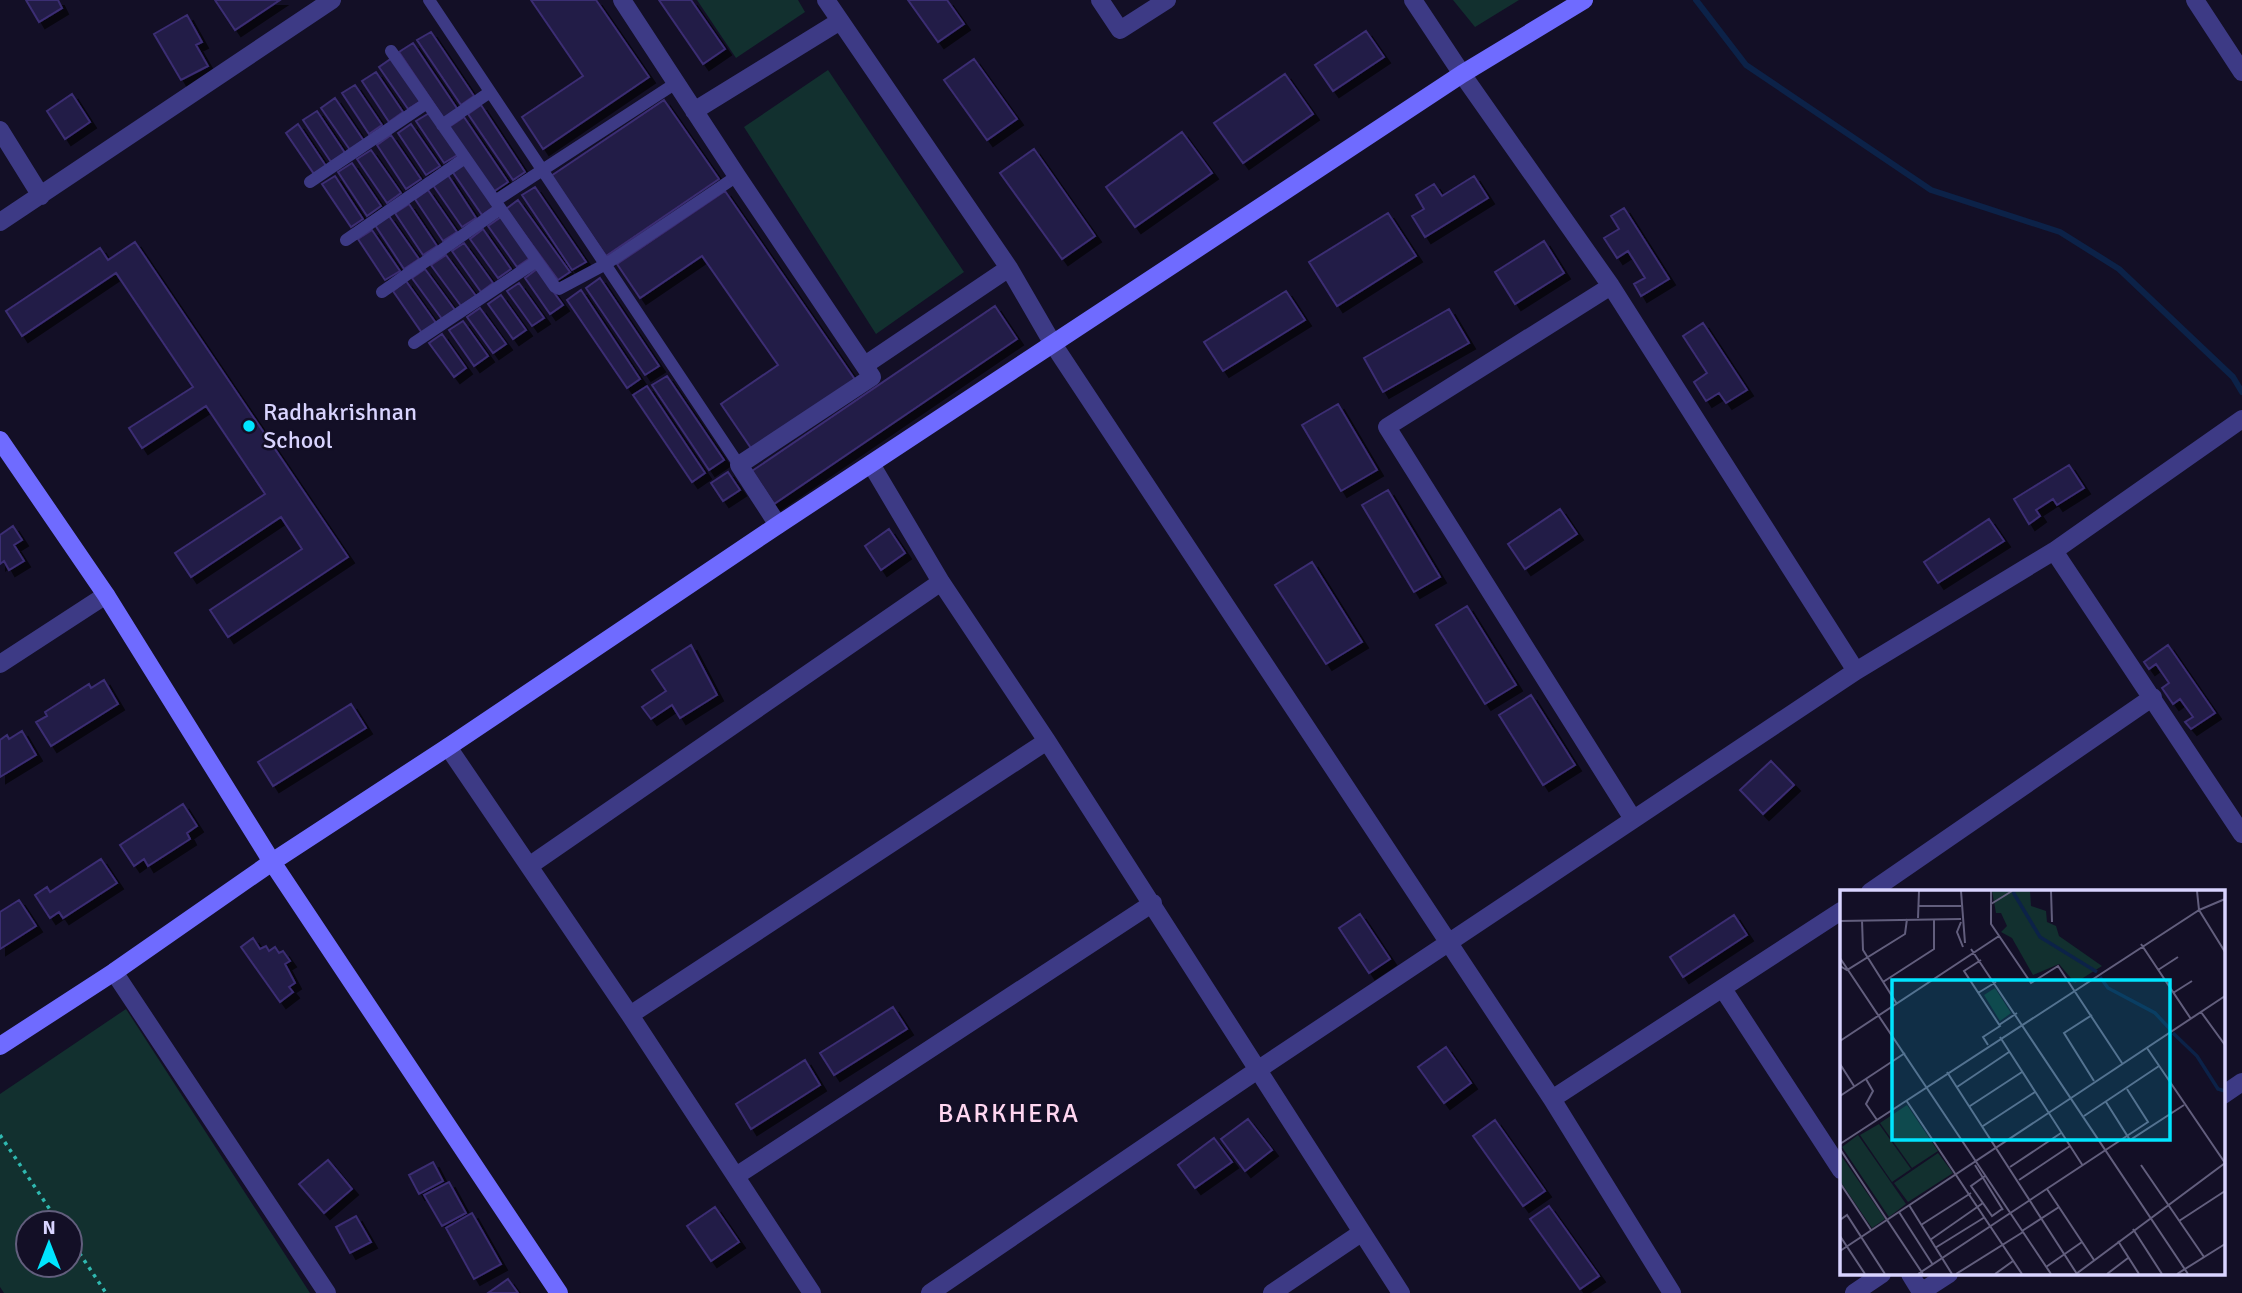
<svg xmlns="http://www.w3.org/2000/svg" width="2242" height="1293" font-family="Signika,sans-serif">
<defs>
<filter id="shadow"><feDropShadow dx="6" dy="6" stdDeviation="0" flood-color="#0009"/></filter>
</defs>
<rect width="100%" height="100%" fill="#130f26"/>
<path fill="#12302f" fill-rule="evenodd" d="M697,0H798L805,12L736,58Z
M1453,0H1519L1475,27Z
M828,70L964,272L876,334L744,127Z
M126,1009L310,1293H4L0,1287V1094ZM70,1223V1265H28V1223Z"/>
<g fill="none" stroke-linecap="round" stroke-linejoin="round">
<path stroke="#0c2248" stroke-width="6" d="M1696,0L1746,65L1931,190L2060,232L2119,269L2233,377L2242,392"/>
</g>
<path fill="#241b47" stroke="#3b2d73" stroke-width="2" filter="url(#shadow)" d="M26,0H58L62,8L39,22Z
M215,0H280L235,30Z
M531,0H596L649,77L543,149L522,117L583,76Z
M659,0H691L725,49L703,64Z
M908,0H947L964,24L938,42Z
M187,15L202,42L196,45L208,66L181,80L154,34Z
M1366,31L1384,57L1333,91L1315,65Z
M431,32L474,96L461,105L417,40Z
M413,43L458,110L444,119L399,52Z
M392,58L421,101L408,109L379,67Z
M974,59L1017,119L987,140L944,80Z
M376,72L403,112L389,122L362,81Z
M1285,74L1313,114L1243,163L1214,123Z
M355,85L382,125L369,134L342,93Z
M72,94L90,122L65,139L47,111Z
M335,98L364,141L350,150L321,108Z
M664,100L719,179L606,256L551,176Z
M481,105L525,172L513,180L468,114Z
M317,111L345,153L331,162L303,120Z
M431,112L459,154L444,163L416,121Z
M464,117L508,182L493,192L449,127Z
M298,124L326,166L314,174L286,133Z
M411,124L440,166L426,175L398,133Z
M1182,132L1212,173L1135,227L1106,187Z
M391,135L421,179L406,189L377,145Z
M1034,149L1095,236L1062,259L1000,173Z
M371,150L401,193L387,203L357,159Z
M352,163L381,206L367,216L338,172Z
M466,163L495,206L482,215L452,171Z
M448,175L476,218L462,227L433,185Z
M335,176L363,219L351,227L322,184Z
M1474,176L1488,198L1425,237L1412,216L1424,209L1416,195L1434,184L1442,196Z
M535,187L586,262L572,270L522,195Z
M428,190L457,232L443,241L415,199Z
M725,191L856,381L753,451L721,404L778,365L702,256L640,298L617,264Z
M518,200L570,272L558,280L506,209Z
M409,204L437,246L423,255L395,213Z
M1624,208L1669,279L1641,296L1634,284L1645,278L1628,251L1617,258L1604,238L1619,229L1611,216Z
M1388,213L1416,256L1337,306L1309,262Z
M389,216L419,259L404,269L375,225Z
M501,217L530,258L517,267L488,226Z
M483,229L511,269L498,278L470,239Z
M372,230L400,271L385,280L358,239Z
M1544,241L1564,273L1515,304L1495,272Z
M135,242L348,557L228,637L210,610L302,549L281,517L191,577L175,553L265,494L206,406L142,448L129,428L193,387L116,273L22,336L6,311L100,248L108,260Z
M464,243L493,283L481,292L452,251Z
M446,255L476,296L461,306L431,265Z
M425,269L455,310L442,319L412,278Z
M537,269L563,305L550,314L525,278Z
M600,278L659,366L645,375L586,288Z
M406,281L436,323L422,333L393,291Z
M519,283L544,318L532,326L507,291Z
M581,290L640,379L627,388L567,300Z
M1286,291L1305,320L1223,371L1204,342Z
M501,295L526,330L513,339L488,304Z
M995,306L1017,339L774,504L752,471Z
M480,308L506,344L493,353L467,317Z
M1449,309L1469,343L1383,392L1364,358Z
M463,321L488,356L474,366L449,330Z
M1703,323L1747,390L1726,403L1719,393L1706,401L1694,382L1707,373L1683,336Z
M442,334L466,368L454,377L429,343Z
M667,376L724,460L709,470L652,385Z
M647,386L705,473L692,482L633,395Z
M1338,404L1377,470L1341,491L1302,425Z
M2069,465L2084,488L2057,505L2053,499L2036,510L2040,516L2029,524L2014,499Z
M728,472L740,490L723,501L711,483Z
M1388,490L1440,577L1414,592L1362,505Z
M1560,509L1577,534L1525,569L1508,544Z
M1989,519L2004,541L1938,583L1924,562Z
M13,526L22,540L14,545L24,561L9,570L4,561L0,564V535Z
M889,529L905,553L881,570L865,546Z
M1312,562L1362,642L1326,664L1275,585Z
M1467,606L1516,685L1485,704L1436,625Z
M691,645L717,695L680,718L672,705L651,719L642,707L666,691L652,670Z
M2168,645L2215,713L2191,729L2185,722L2193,717L2180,699L2173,704L2162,688L2169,683L2156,664L2149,669L2144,662Z
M104,680L118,704L51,746L36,722L47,716L45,712L89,684L91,688Z
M1531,695L1575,765L1543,785L1499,715Z
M351,704L366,728L273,786L258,762Z
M22,731L36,755L0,777V740L7,735L9,739Z
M1771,761L1794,785L1763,814L1740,790Z
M183,804L197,826L187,833L190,839L148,866L144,859L134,866L120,845Z
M101,859L117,883L63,918L59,912L50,918L35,895L47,887L50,892Z
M19,900L36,926L0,949V912Z
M1360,914L1390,959L1369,973L1339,928Z
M1734,915L1747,935L1683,977L1670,957Z
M253,938L260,949L266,946L269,951L275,947L279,953L283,951L290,961L285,964L295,983L289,987L293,992L280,1002L241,947Z
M893,1007L907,1029L834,1075L820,1053Z
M1446,1047L1471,1083L1444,1103L1418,1067Z
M805,1060L820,1085L751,1129L736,1104Z
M1248,1119L1272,1150L1245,1171L1221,1139Z
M1495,1120L1545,1191L1523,1206L1473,1136Z
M1214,1138L1232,1162L1195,1188L1178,1165Z
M328,1160L352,1189L324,1213L299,1184Z
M433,1162L443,1181L419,1194L409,1175Z
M449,1182L466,1213L442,1226L424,1195Z
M1549,1206L1599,1276L1580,1289L1530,1219Z
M715,1207L739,1242L711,1261L687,1226Z
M472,1213L501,1264L474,1279L446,1228Z
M356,1216L371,1242L350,1253L336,1227Z
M508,1279L518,1293H488Z"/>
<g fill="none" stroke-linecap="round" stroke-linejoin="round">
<path stroke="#2fb8b0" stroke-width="3.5" stroke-dasharray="3.5 5" stroke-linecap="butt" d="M0,1135L59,1223
M70,1239L106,1293"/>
<path stroke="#3d3a85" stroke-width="12" d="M429,0L739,465
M391,51L555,287L559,289L606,264L737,176
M442,125L490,92
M310,182L427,103
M495,201L676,83
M346,240L465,158
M382,292L500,209
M414,343L537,261"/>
<path stroke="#3d3a85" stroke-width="18" d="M622,0L737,176L872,377L739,465L778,525
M826,0L1009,268L1053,344L1552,1099L1672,1293
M1100,0L1120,30L1167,0
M1413,0L1462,74L1611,286L1856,671
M2195,0L2242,72
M694,111L840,21
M0,130L41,196
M0,222L332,0
M1611,286L1387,427L1633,819
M865,365L1009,268
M871,464L941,582L1047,741L1401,1293
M2054,551L2242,834
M0,664L106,595
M448,747L630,1015L812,1293
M529,866L941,582
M1870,892L2153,697
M114,972L327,1293
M1723,989L1841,1170
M630,1015L1047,741
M2223,1095L2242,1082
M1552,1099L1841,911
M736,1176L1153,903
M1910,1274L1921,1292L1949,1274
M930,1293L1259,1069L1856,671L2054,551L2242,419
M1272,1293L1361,1233
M1854,1293L1882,1274"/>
<path stroke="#6f6bff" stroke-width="18" d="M0,440L106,595L272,862L559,1293
M0,1046L114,972L272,862L448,747L778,525L1462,74L1584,0"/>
</g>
<circle fill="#00e5ff" stroke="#130f26" stroke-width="2.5" cx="249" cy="426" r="7"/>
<g text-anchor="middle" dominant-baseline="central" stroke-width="5" stroke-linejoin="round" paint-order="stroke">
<g font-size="24" fill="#d9d4ff" stroke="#130f26" text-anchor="start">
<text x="263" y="412">Radhakrishnan<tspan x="263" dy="28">School</tspan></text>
</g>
<g font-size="26" letter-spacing="2" fill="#ffd6f0" stroke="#130f26">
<text x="1009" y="1114">BARKHERA</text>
</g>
</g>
<g transform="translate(1840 890)">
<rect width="385" height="385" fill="#130f26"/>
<path d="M152,1H190L191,16L206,21L207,32L216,36L219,46L262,76L235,93L219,74L193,85L172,48L161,42L167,36L161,23H156ZM155,98L171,123L160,131L144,105ZM67,215L98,261L72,278L40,233ZM39,234L71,279L52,292L20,245ZM18,245L66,314L49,327L2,257ZM98,263L113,283L68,312L54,293ZM0,264L45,329L32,338L0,291Z" fill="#12302f"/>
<path fill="none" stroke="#0c2248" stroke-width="3.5" d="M173,2L200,47L257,82M260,87L268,98L315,123L330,139M333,143L357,166L378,199L385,201"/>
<path fill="none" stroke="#625e7d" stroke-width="2" d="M121,1L125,53M151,1V34L191,93L218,76L282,173M211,1L212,32M385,9L359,20L385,62M151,14L172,1M78,16H121M78,28L79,1M22,30L23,60L57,114M0,31L121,29M121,32L117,42L123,57M301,54L351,129M131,59L348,384M0,68L211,384M141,70L124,81L160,136L143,147L148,155M0,76L7,80L65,44L67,29M318,80L338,67M43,92L94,59V29M138,103L156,92M333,103L352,91M361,122L385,155M252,125L224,143L254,191M159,135L177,123M160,147L243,276M0,151L159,46M0,174L14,196M107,182L237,384M26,189L33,201L26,214L37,230M117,197L169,162M0,206L65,163M66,210L182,384M266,212L290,250L344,215M130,216L182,182M244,226L319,176M143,236L195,202M0,254L359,20L357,1M0,259L83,384M135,275L163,320M301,275L364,367M170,277L221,243M145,286L131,296L152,326L162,319M179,290L230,256M0,293L31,340M207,299L254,370M69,315L112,384M59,322L93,375M0,330L7,325L45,384M339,331L385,301M81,335L131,303M293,339L322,384M182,341L219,317M0,346L25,384M90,350L143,313M278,351L299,384M95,358L145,327M0,361L385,106M206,377L242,352M78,384L308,232L287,199M116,384L183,342M155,384L173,371M236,384L385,273L307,158M267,384L288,368M337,384L385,354"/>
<path fill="#00e5ff" fill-opacity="0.15" stroke="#00e5ff" stroke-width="3.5" d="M52,90H330V250H52Z"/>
<rect width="385" height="385" fill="none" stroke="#d9d4ff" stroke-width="3.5"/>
</g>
<g transform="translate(49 1244)"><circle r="33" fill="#130f26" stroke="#625e7d" stroke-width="2"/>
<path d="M0-5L12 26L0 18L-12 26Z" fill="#00e5ff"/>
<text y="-10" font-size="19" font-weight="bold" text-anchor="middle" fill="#d9d4ff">N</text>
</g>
</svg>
